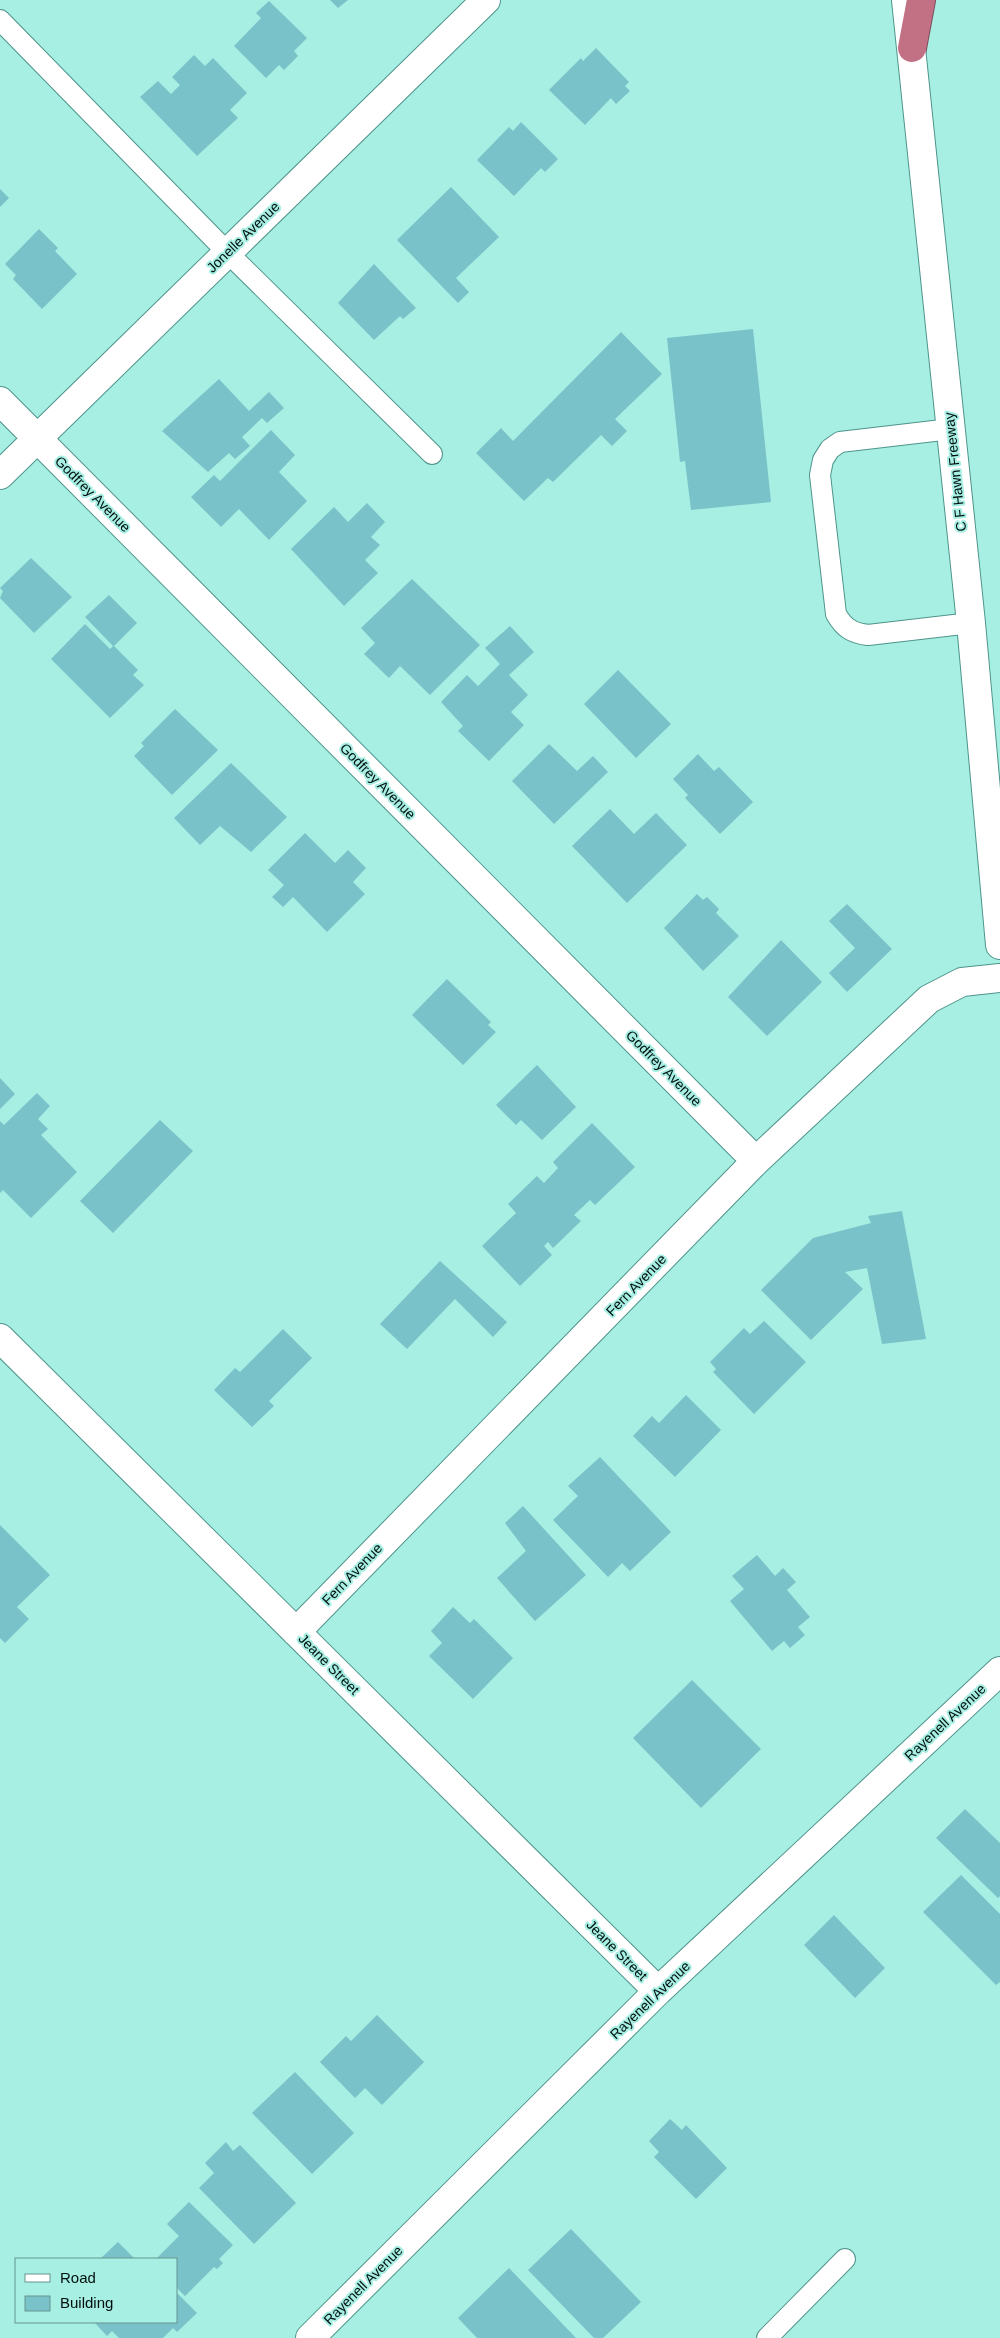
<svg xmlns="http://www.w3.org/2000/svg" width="1000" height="2338" font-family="Arial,sans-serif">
<rect width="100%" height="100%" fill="#a7eee3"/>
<path fill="#7ac2c9" d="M330,0H348L338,8Z
M269,1L307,38L294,51L298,56L284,70L279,65L266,78L234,46L261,18L256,13Z
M596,48L629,82L625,86L630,91L616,104L611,98L585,125L549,90L581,58L583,61Z
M194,55L205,66L213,58L247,93L230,110L238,118L197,156L140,97L158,81L171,94L180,85L172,77Z
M521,122L558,159L545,172L541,168L514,196L477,160L509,127L513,131Z
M451,187L499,237L456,278L469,292L458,303L397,240Z
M0,189L9,198L0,207Z
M39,229L58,248L55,251L77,274L42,309L13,279L16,275L5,264Z
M374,264L416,308L403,319L400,316L374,340L338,303Z
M753,329L771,502L691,510L685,461L680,462L667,338Z
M621,332L662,374L615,419L627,431L612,446L601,435L553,482L548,478L524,501L476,453L501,428L513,441Z
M219,379L249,411L269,392L284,408L267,423L262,418L242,437L250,446L235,459L229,453L208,472L162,431Z
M271,430L295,455L279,472L307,501L269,540L239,509L221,527L191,497L214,475L220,481Z
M367,503L385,522L371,537L380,545L365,560L378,573L344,606L291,549L334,507L348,522Z
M31,558L72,597L34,633L0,598L3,591L0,588Z
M412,579L480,645L430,695L400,666L389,678L364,654L375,643L361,628Z
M109,595L137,623L114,646L138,670L133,675L144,685L110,718L51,659L85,624L110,649L113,646L85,617Z
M510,626L534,652L509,675L528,695L511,712L524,725L489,761L458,731L463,726L441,702L467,675L478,686L500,664L485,648Z
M618,670L671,724L636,758L584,704Z
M175,709L218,750L172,795L134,756L144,746L141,743Z
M549,744L577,771L593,756L608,772L554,824L512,781Z
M698,754L714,771L719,767L753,802L720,834L685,798L688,795L673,779Z
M231,763L287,817L251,852L220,826L200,845L174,818Z
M610,809L634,834L656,813L687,845L627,903L572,846Z
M305,833L335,863L348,850L366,868L353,882L365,894L327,932L293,897L283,907L272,897L284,885L268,870Z
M697,894L703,900L707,897L719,909L716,913L739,936L703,971L664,928Z
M847,904L892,949L847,992L829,973L855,948L829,921Z
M781,940L822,982L767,1036L728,997Z
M447,979L491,1022L488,1025L496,1032L463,1065L412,1015Z
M537,1065L576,1107L542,1140L521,1120L516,1125L496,1105Z
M0,1078L15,1094L0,1109Z
M37,1093L50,1106L38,1119L48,1129L41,1135L77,1172L31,1218L3,1190L0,1193V1121L4,1125Z
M160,1120L193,1151L113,1233L80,1201Z
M592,1123L635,1167L595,1205L590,1200L574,1215L581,1221L553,1248L548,1242L544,1246L552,1255L520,1286L482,1246L516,1213L508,1204L537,1176L544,1183L558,1168L553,1162Z
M902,1211L926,1339L882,1344L867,1268L845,1272L863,1289L811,1340L761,1290L813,1238L871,1223L868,1216Z
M440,1261L507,1322L493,1337L455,1299L407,1349L380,1324Z
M764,1321L806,1362L754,1414L713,1372L716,1369L710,1362L744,1328L750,1334Z
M283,1329L312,1358L269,1401L274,1406L252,1427L214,1390L235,1368L240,1372Z
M686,1395L721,1430L675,1477L633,1436L652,1416L659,1423Z
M600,1457L671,1532L630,1571L622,1563L608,1577L553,1520L578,1496L568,1486Z
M523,1506L586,1575L535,1621L497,1578L526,1551L505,1523Z
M0,1525L50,1575L17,1607L29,1619L5,1643L0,1638Z
M757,1555L775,1576L783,1568L796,1582L787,1590L810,1617L798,1627L805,1635L790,1648L784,1641L772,1651L730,1601L744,1589L732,1576Z
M453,1607L470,1623L474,1619L513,1658L473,1699L429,1656L442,1643L431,1631Z
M692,1680L761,1749L701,1808L633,1738Z
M965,1809L1000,1843V1896L998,1898L936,1838Z
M961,1875L1000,1914V1982L996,1985L923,1912Z
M834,1915L885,1968L855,1998L804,1945Z
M377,2015L424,2062L382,2105L365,2088L355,2098L320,2062L346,2036L351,2041Z
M295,2072L354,2133L312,2174L252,2113Z
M670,2119L682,2130L686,2125L727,2168L696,2199L654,2157L659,2152L649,2141Z
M226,2142L233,2151L240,2145L296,2203L254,2244L199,2188L214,2173L205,2163Z
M189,2202L233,2245L219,2259L223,2263L217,2269L214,2267L185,2296L176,2287V2259H156L179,2236L167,2224Z
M571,2229L641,2302L603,2338H594L528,2270Z
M118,2242L135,2259H100Z
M509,2268L576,2338H477L458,2318Z
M176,2292L197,2313L177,2332L173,2328L163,2338H119L112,2331L107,2336L94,2322H176Z"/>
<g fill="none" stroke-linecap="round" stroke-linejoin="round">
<defs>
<path id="service" d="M0,20L227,252L432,454
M951,429L840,442L830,449L823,460L820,475L836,614C844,628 852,633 868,635L971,623
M767,2338L845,2259"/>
<path id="minor" d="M0,401L756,1161
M0,475L486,0
M0,1338L658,1991
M296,1632L756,1161L929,999L962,982L1000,978
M310,2338L658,1991L1000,1671"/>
<path id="secondary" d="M906,0L971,623L1000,945"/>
<path id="motorway" d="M912,48L921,0"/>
</defs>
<use href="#service" stroke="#4e948b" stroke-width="22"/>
<use href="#minor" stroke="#4e948b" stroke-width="30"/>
<use href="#secondary" stroke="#4e948b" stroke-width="30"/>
<use href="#motorway" stroke="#7e4f5b" stroke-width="30"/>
<use href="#service" stroke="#fff" stroke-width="20"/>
<use href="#minor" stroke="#fff" stroke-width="28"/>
<use href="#secondary" stroke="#fff" stroke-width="28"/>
<use href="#motorway" stroke="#c27185" stroke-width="28"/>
</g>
<g text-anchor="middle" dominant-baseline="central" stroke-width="4" stroke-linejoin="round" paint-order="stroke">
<g font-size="14" fill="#00100e" stroke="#a7eee3">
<text transform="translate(243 237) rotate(-44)">Jonelle Avenue</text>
<text transform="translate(955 472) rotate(-96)">C F Hawn Freeway</text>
<text transform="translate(93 494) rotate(45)">Godfrey Avenue</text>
<text transform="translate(378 781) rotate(45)">Godfrey Avenue</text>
<text transform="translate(664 1068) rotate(45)">Godfrey Avenue</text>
<text transform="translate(636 1285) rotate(-46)">Fern Avenue</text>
<text transform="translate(352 1574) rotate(-46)">Fern Avenue</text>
<text transform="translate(329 1664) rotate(45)">Jeane Street</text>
<text transform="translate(945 1722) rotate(-43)">Rayenell Avenue</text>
<text transform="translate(617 1950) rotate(45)">Jeane Street</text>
<text transform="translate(650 2000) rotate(-44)">Rayenell Avenue</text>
<text transform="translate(363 2285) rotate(-45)">Rayenell Avenue</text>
</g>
</g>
<rect x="15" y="2258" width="162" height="65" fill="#a7eee3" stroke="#64958e"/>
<rect x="25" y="2274" width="25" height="8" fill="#ffffff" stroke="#64958e"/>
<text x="60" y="2283" font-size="15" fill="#00100e">Road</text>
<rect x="25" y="2296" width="25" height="15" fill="#7ac2c9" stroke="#64958e"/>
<text x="60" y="2308" font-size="15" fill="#00100e">Building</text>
</svg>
